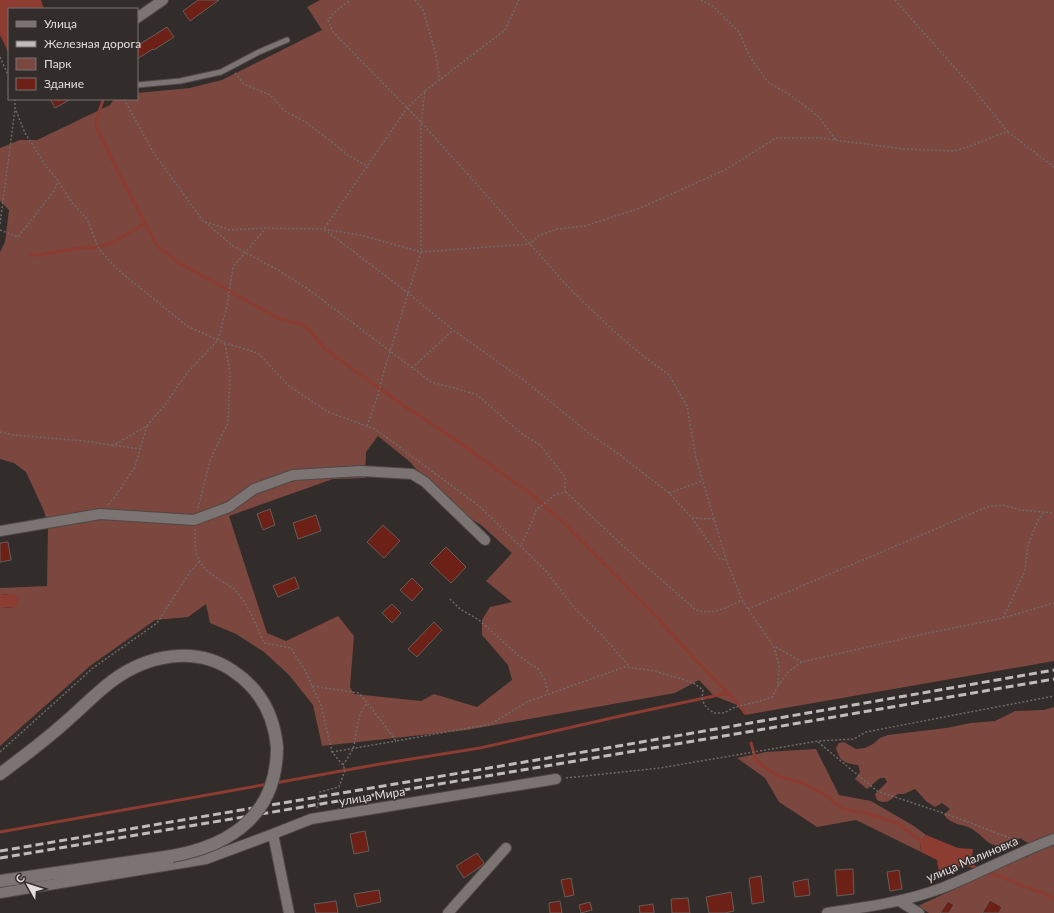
<svg xmlns="http://www.w3.org/2000/svg" width="1054" height="913" font-family="Lato,sans-serif">
<rect width="100%" height="100%" fill="#322c2b"/>
<path fill="#7b473e" fill-rule="evenodd" d="M320,0H1054V661L745,715L740,706L714,696L699,680L675,693L467,730L322,746L313,705L289,675L264,652L236,634L210,623L206,604L188,617L155,620L90,666L0,746V607L14,608L7,594H0V588L47,586L48,526L44,511L26,472L14,463L0,459V252L5,242L9,210L0,201V148L20,140H37L110,105L114,99H137V93L190,88L222,80L322,30L307,7ZM378,436L410,462L427,482L458,511L481,525L512,553L486,581L512,602L490,607L482,620V635L508,665L512,680L477,707L434,694L421,701L354,694L350,687L354,636L338,616L286,641L267,633L229,516L333,479L365,478L366,452Z
M1054,707V837H1046L1033,844L1026,842L1020,838C1014,841 1005,846 999,846C988,846 981,834 972,829C963,824 951,825 944,815L950,809L942,803L935,807L927,802L915,789L904,794H898C890,800 886,805 877,800L875,794L887,782L885,778H880L867,789L855,779L860,772L858,765C844,763 840,762 836,748L839,743L844,742L856,749L865,748L873,744L880,738L888,735L946,728L971,723L995,721L1015,711L1044,710Z
M816,749L839,795L871,801L914,826L926,835L920,843L921,852L856,820L817,827L779,802L765,778L737,758L766,752Z
M1054,845V913H929L918,906L1038,850Z"/>
<path fill="#8c3c31" d="M0,0H41L44,9H9V54L0,35Z
M0,594L15,595L18,599L17,604L14,608L0,607Z
M926,835L958,848L973,849L972,856L957,869L939,873L937,860L921,852L920,843Z"/>
<g fill="none" stroke-linecap="round" stroke-linejoin="round">
<path stroke="#8c3c31" stroke-width="3" d="M102,99L103,100L97,118L96,127L116,168L157,246L178,262L277,318L305,325L325,349L404,406L453,438L531,494L565,524L655,615L691,655L735,700L745,713
M31,255H39L79,248L98,247L114,242L145,223
M751,743L756,760L763,766L780,777L800,782L824,794L843,809L866,813L899,824L924,843
M275,783L380,764L480,748L625,715L728,693
M0,832L268,784
M961,862L977,868
M987,872L1045,894L1054,899"/>
</g>
<path fill="#6d2016" stroke="#645d5b" d="M198,0H219L190,21L183,11Z
M167,27L174,37L154,50L153,49L137,59V46Z
M50,99H71L55,108Z
M270,509L275,525L263,530L257,514Z
M316,515L321,531L298,539L293,523Z
M383,525L400,541L384,558L367,542Z
M8,542L11,560L0,562V543Z
M446,547L466,567L451,583L430,563Z
M295,577L299,588L278,597L273,586Z
M412,578L423,589L412,601L400,590Z
M392,604L401,613L392,623L382,613Z
M434,622L442,630L417,657L408,649Z
M365,831L369,851L354,854L350,834Z
M477,853L484,863L480,867L464,878L456,866Z
M853,869L854,894L837,896L835,870Z
M899,870L902,889L890,891L887,872Z
M761,876L764,902L752,904L749,878Z
M571,878L574,895L565,897L561,880Z
M808,879L810,895L795,897L793,882Z
M379,890L381,902L357,907L354,894Z
M731,892L734,911L725,913H709L706,897Z
M688,898L690,913H672L671,899Z
M990,900L1002,907L999,913H982Z
M336,901L338,913H316L314,904Z
M560,901L562,913H550L549,903Z
M948,901L954,905L949,913H940Z
M590,902L592,910L581,913L579,905Z
M653,904L654,913H640L639,906Z"/>
<g fill="none" stroke-linecap="round" stroke-linejoin="round">
<defs>
<path id="lane" d="M137,85L180,81L221,72L259,52L287,40"/>
<path id="street" d="M137,18L163,0
M0,531L100,514L194,520L229,507L254,489L293,475L361,471L412,474L425,482L485,540
M0,893L206,859L273,834
M899,901L919,913
M289,913L273,834L311,819L556,779
M448,913L506,848
M827,913C866,907 905,902 942,888C980,873 1016,853 1054,839"/>
<path id="secondary" d="M0,774C23,757 47,739 69,719C83,707 96,693 112,681C147,655 195,645 233,671C260,689 274,715 277,747
M0,881L172,856"/>
</defs>
<use href="#lane" stroke="#4e4847" stroke-width="7"/>
<use href="#street" stroke="#4e4847" stroke-width="12"/>
<use href="#secondary" stroke="#4e4847" stroke-width="14"/>
<path stroke="#6f6a69" stroke-width="1.5" stroke-dasharray="2 2" stroke-linecap="butt" d="M415,0L423,10L435,51L440,80
M701,0L714,7L739,32L750,57L768,82L793,97L818,116L836,140
M895,0L971,86L1008,132
M0,57L9,77
M235,73L244,84L270,95L285,111L306,122L348,155L368,167
M425,91L407,108L324,229L408,293L453,330L525,381L590,434L620,455L669,493L692,518L720,559H726
M15,99V108L25,133L46,166L58,181L71,201L87,219L99,249L116,268L187,326L225,343L258,353L289,386L328,412L375,429L479,506L546,571L575,609L599,632L630,667
M124,99L153,152L203,221L230,230L265,228L324,229L360,235L421,252L530,244L538,236L557,229L585,226L640,208L725,170L776,138H819L905,149L954,151L971,146L1000,134L1008,132L1054,167
M205,222L233,246L278,270L308,289L431,382L476,394L522,434L540,445L565,477V492L555,495L536,510L533,519L521,546
M0,224L15,109
M0,230L18,237L54,191L58,181
M412,368L453,330
M147,426L164,406L187,373L218,340L227,306L233,267L265,229
M367,426L378,395L383,374L421,252V122L425,91L505,30L519,0
M0,432L14,435L84,441L140,449L135,467L114,498L108,505
M112,446L147,426L140,449
M566,492L624,547L696,610C715,615 725,608 742,600
M669,493L702,481
M198,508L211,458L228,423L230,373L225,343
M692,518L714,519
M195,529C195,553 195,564 217,578C222,582 230,585 235,590C249,605 256,625 264,643L291,648L307,674L312,686L359,693L386,727L396,741L491,724L527,702L624,667L650,670L679,678L695,684L703,690L702,698L704,704L708,709L714,713H724L735,707L761,701L772,697L778,686L779,665L774,647L742,600L726,559L696,458L687,406L669,375L643,356L614,331L572,291L421,122L333,32L328,20L336,11L350,0
M450,599L460,609L479,620L519,656L538,669L545,680L548,694
M748,609L987,507L1003,505L1020,510L1054,513
M1003,618L1025,571L1028,545L1038,520L1043,513
M776,647L802,662
M312,686L321,705L332,752L343,765L345,770L339,787L320,792L317,808
M778,686L788,672L802,662L924,634L1003,618L1054,603
M818,742L877,791L955,817L1020,842
M0,752L93,668L157,623L190,572L199,562
M332,752L396,741
M343,765C346,760 351,754 353,748C358,734 355,715 368,703
M566,778L660,768L818,741L854,739L866,732L1054,696"/>
<use href="#lane" stroke="#7b7473" stroke-width="5"/>
<use href="#street" stroke="#7b7473" stroke-width="10"/>
<use href="#secondary" stroke="#7b7473" stroke-width="12"/>
<path stroke="#c0bcbb" stroke-width="3" stroke-dasharray="8 4" stroke-linecap="butt" d="M0,851L607,748L1054,670
M0,858L718,737L1054,679"/>
<defs>
<path id="secondary-bridge" d="M172,856C233,845 277,813 277,747"/>
</defs>
<use href="#secondary-bridge" stroke="#4e4847" stroke-width="14" stroke-linecap="butt"/>
<use href="#secondary-bridge" stroke="#7b7473" stroke-width="12"/>
</g>
<g text-anchor="middle" dominant-baseline="central" stroke-width="3" stroke-linejoin="round" paint-order="stroke">
<g font-size="12" fill="#e1dddc" stroke="#322c2b">
<text transform="translate(372 796) rotate(-9)">улица Мира</text>
<text transform="translate(972 859) rotate(-23)">улица Малиновка</text>
</g>
</g>
<rect x="8" y="8" width="130" height="92" fill="#322c2b" stroke="#787372"/>
<rect x="16" y="21" width="20" height="6" fill="#7b7473" stroke="#787372"/>
<text x="44" y="28" font-size="12" fill="#e1dddc">Улица</text>
<rect x="16" y="41" width="20" height="6" fill="#c0bcbb" stroke="#787372"/>
<text x="44" y="48" font-size="12" fill="#e1dddc">Железная дорога</text>
<rect x="16" y="58" width="20" height="12" fill="#7b473e" stroke="#787372"/>
<text x="44" y="68" font-size="12" fill="#e1dddc">Парк</text>
<rect x="16" y="78" width="20" height="12" fill="#6d2016" stroke="#787372"/>
<text x="44" y="88" font-size="12" fill="#e1dddc">Здание</text>
<g transform="translate(28 885) rotate(309)" stroke="#322c2b" stroke-width="3" paint-order="stroke">
<path d="M0-3L7 15L0 10L-7 15Z" fill="#e1dddc"/>
<text y="-6" font-size="11" font-weight="bold" text-anchor="middle" fill="#e1dddc">С</text>
</g>
</svg>
